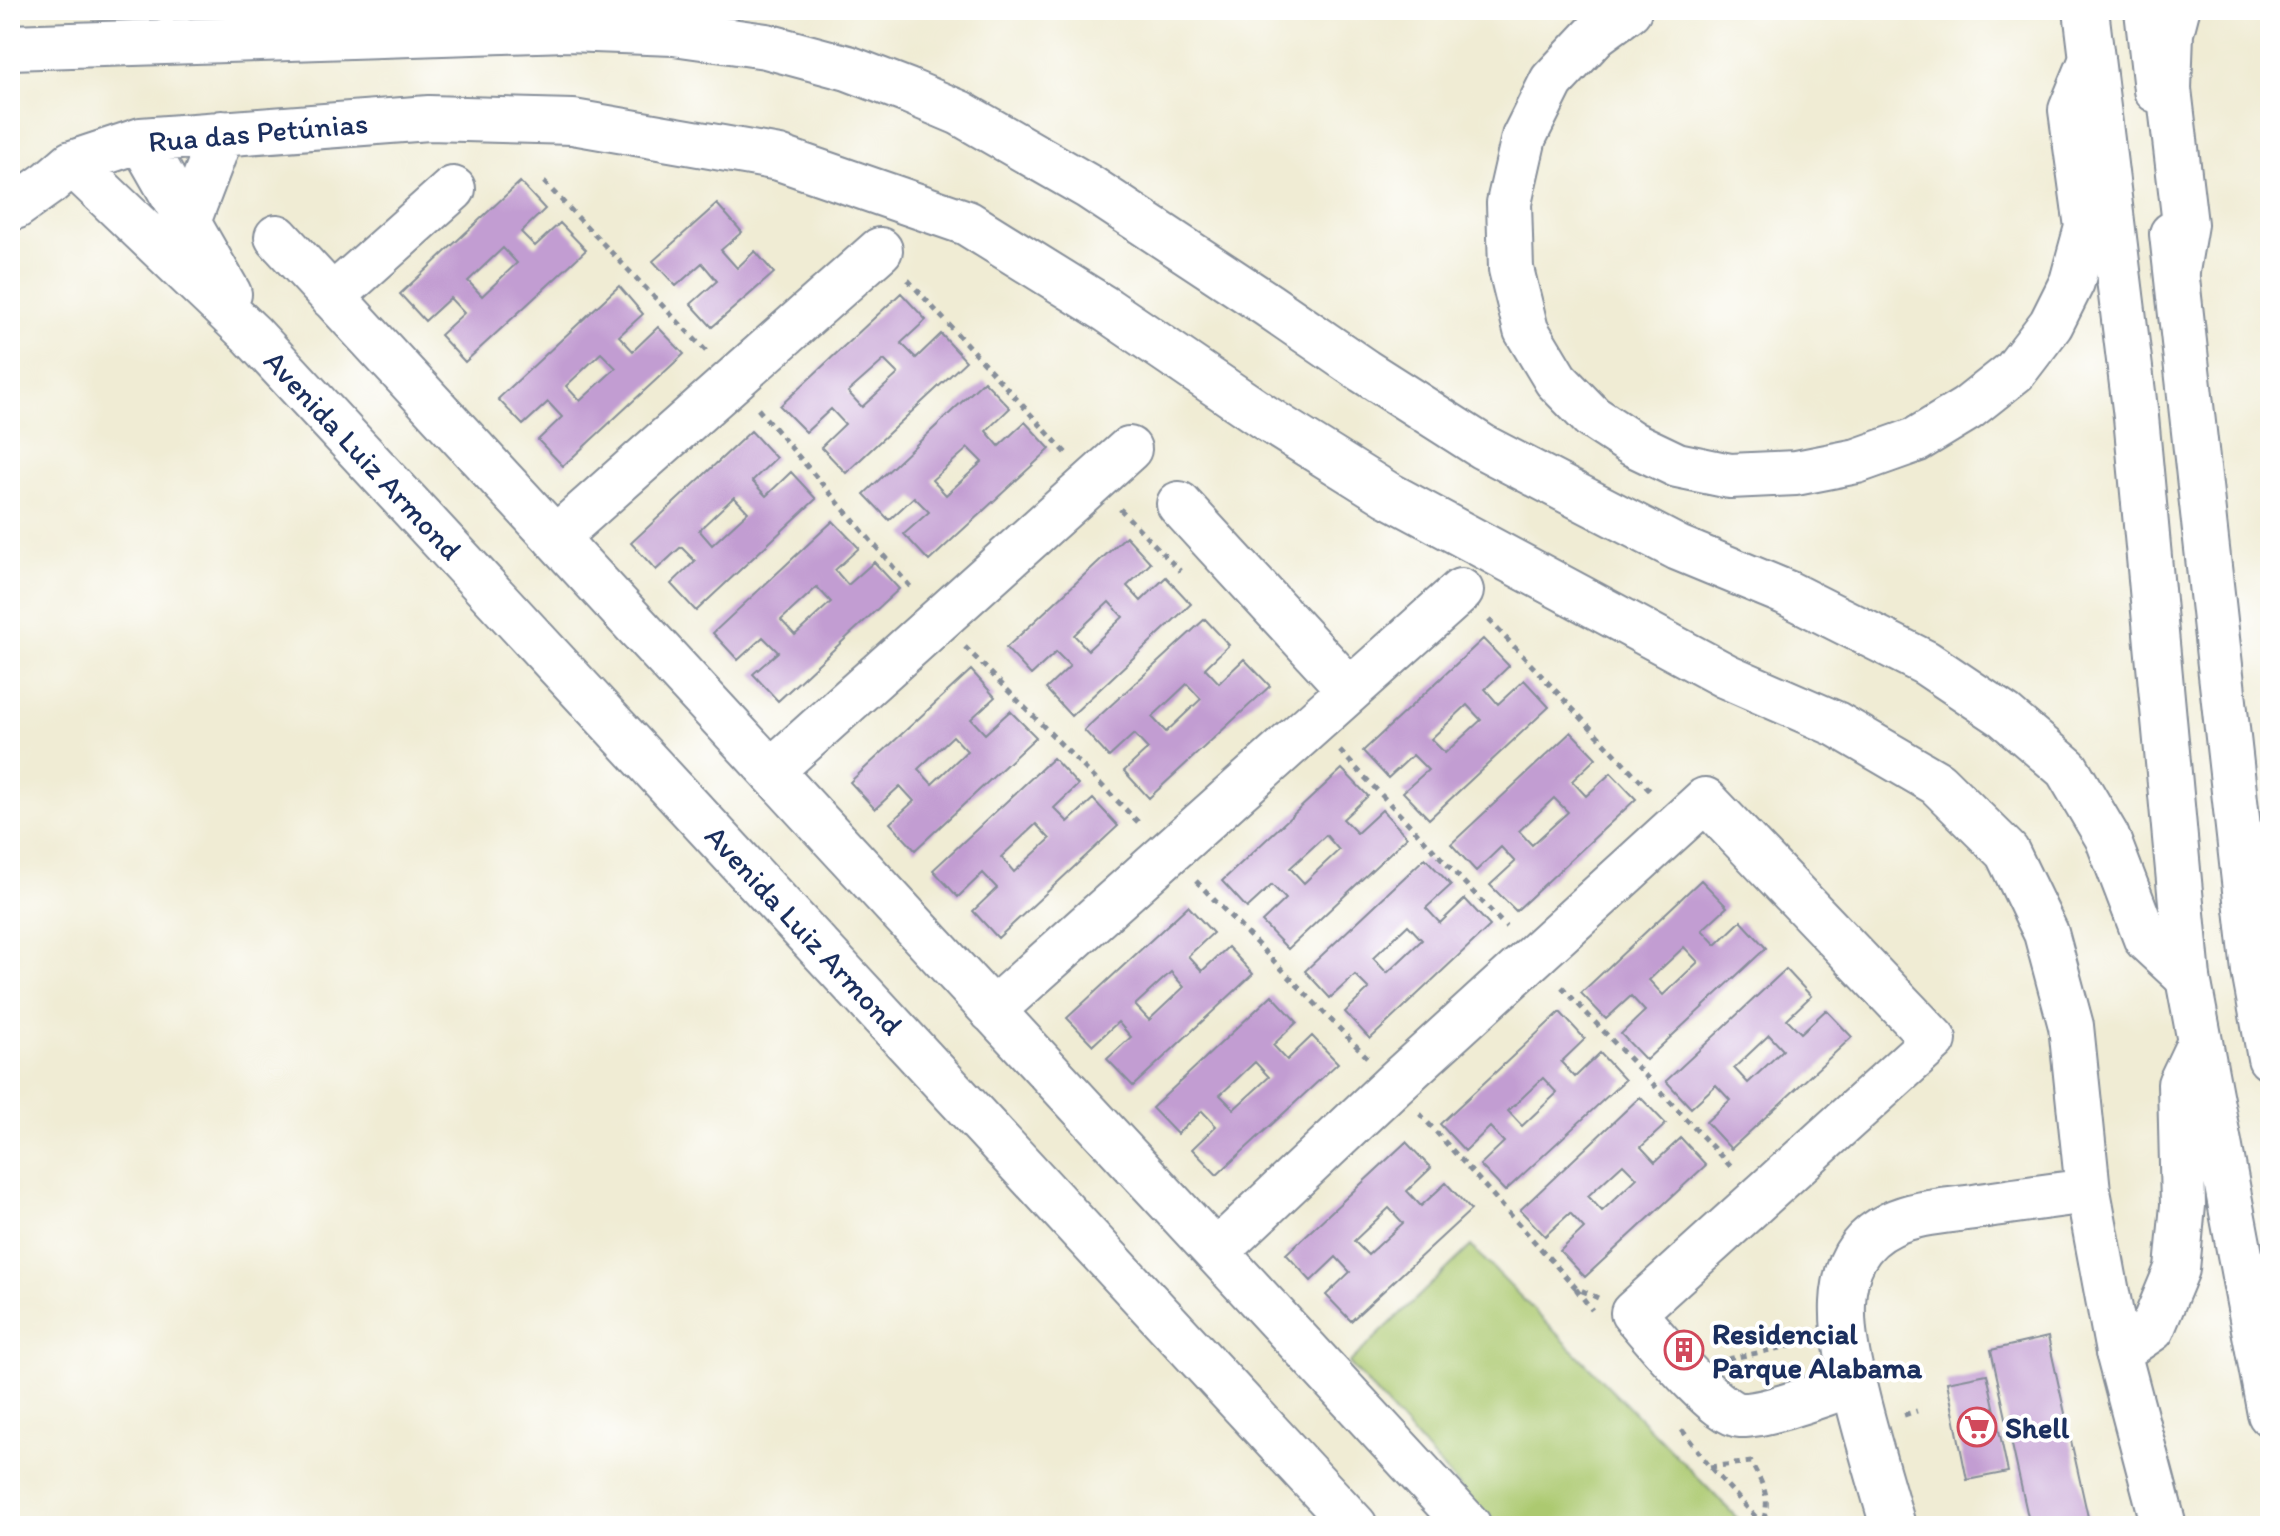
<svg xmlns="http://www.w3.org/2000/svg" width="2280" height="1536" font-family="Itim,sans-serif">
<rect width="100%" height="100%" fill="#fff"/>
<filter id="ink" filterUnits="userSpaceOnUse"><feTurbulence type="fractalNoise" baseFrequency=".0125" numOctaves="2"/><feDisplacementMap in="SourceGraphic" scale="16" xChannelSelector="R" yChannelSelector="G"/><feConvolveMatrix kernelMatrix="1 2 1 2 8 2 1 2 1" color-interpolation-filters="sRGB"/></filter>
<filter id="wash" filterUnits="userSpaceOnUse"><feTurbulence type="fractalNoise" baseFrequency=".006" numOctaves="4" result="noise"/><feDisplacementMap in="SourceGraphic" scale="32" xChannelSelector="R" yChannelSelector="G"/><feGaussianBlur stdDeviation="1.8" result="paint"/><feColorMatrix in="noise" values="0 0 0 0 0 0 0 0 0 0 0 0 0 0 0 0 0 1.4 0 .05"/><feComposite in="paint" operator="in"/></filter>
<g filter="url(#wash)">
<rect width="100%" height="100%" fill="#f0ecd4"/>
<path fill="#acc970" stroke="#647c67" stroke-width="2" d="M1471,1246L1745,1526H1494L1349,1363Z"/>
<g id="blocks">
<path fill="#c29dd2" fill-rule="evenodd" d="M520,182L545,209L521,232L535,246L560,223L586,250L465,362L440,335L464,313L450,298L425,321L400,294ZM503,248L517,263L482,296L468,281Z
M717,204L742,232L721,250L737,268L755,251L774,273L712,327L691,304L717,281L702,263L676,286L653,261Z
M619,286L643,314L619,336L633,351L658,327L684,354L563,466L538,440L562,417L548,402L523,425L498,399ZM601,353L616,368L580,401L566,386Z
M901,293L926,320L901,343L916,358L941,334L966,361L846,473L821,447L845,424L831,409L806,432L780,406ZM884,360L898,374L862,407L848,392Z
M984,381L1010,408L986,431L999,446L1025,422L1050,449L929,561L904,534L929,512L914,497L889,520L864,494ZM968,448L982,462L946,495L932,480Z
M751,431L776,458L752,481L766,496L791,472L816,499L696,611L671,584L695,561L681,547L656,570L631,543ZM734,497L748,512L712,545L699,530Z
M833,521L859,548L835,570L848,585L874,562L899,589L778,701L753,674L778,652L763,637L738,660L713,633ZM817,587L831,602L795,635L781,620Z
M1126,536L1151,563L1127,586L1141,601L1166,577L1191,604L1071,716L1046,689L1070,666L1056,652L1031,675L1006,648ZM1109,602L1123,617L1088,650L1074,635Z
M1205,619L1229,645L1205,668L1219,683L1244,659L1270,686L1149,798L1124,771L1148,749L1134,734L1109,757L1084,730ZM1187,684L1201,699L1166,732L1152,717Z
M1483,639L1509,666L1485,689L1498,704L1524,680L1549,707L1429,819L1403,792L1428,770L1413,755L1388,778L1363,751ZM1467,705L1481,720L1445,753L1431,739Z
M971,670L995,697L971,719L985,734L1010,711L1036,737L915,850L890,823L914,801L900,786L875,809L850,782ZM953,736L967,751L932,784L918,769Z
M1571,732L1596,758L1572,781L1586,796L1611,773L1636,799L1516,911L1490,885L1515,862L1501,847L1476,871L1451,844ZM1554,798L1568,812L1532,845L1519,831Z
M1053,758L1078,785L1054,808L1068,822L1093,799L1118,826L998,938L973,911L997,888L983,873L958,897L933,870ZM1036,824L1050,839L1014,872L1001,857Z
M1342,769L1368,796L1343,819L1357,833L1382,810L1407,837L1288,949L1262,922L1286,899L1272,885L1247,908L1222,881ZM1326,835L1339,850L1304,883L1290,868Z
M1425,858L1451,885L1426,908L1440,923L1465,899L1490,926L1370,1039L1345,1012L1369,989L1355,975L1330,998L1305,971ZM1408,925L1422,940L1387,973L1373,958Z
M1701,880L1727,907L1702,930L1716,945L1741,921L1766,948L1646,1060L1621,1034L1645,1011L1631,996L1606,1019L1581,993ZM1684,947L1698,962L1663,995L1649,980Z
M1188,906L1213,933L1188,956L1202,971L1228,947L1253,974L1133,1086L1107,1059L1131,1037L1118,1022L1093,1045L1067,1018ZM1171,972L1184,987L1149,1020L1135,1005Z
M1786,969L1811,996L1787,1019L1801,1033L1826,1010L1852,1037L1731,1149L1706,1122L1730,1100L1716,1085L1691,1108L1666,1081ZM1769,1035L1783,1050L1748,1083L1734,1068Z
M1272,995L1297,1022L1273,1045L1287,1060L1312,1036L1338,1063L1217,1175L1192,1149L1216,1126L1202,1111L1177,1134L1152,1108ZM1255,1062L1269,1077L1234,1109L1220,1095Z
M1560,1012L1585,1039L1561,1062L1575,1077L1600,1053L1625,1080L1505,1191L1480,1165L1504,1142L1490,1127L1465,1151L1440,1124ZM1543,1078L1557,1093L1522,1126L1508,1111Z
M1640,1097L1666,1124L1641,1147L1655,1162L1681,1138L1706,1165L1585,1277L1560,1251L1584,1228L1570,1213L1545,1236L1520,1210ZM1623,1164L1637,1178L1602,1211L1588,1196Z
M1406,1142L1431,1168L1407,1191L1421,1206L1446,1183L1471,1210L1351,1321L1326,1295L1350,1272L1336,1257L1311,1281L1286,1254ZM1389,1208L1403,1223L1368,1255L1354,1241Z
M2048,1337L2090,1526H2030L1991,1350Z
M1987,1374L2008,1472L1967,1480L1947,1382Z"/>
</g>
</g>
<g filter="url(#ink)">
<use href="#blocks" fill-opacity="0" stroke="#868e99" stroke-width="2"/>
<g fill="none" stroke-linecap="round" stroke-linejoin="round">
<defs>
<path id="minor" d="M141,140L229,294
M72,163L252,335L1355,1526
M10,208L15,207L50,182L72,163L141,140L429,118L573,122L779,158L967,223L1107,310L1264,417L1387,494L1726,676L1836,724L1937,783L2007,852L2046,933L2071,1026L2088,1191L2118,1352L2164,1526
M188,222L222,133
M277,237L1469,1526
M332,297L453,189
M1179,504L1350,690
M555,538L880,250
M771,771L1129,449
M992,1011L1461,591
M1216,1252L1394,1084L1705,800L1934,1040L1633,1313C1652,1334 1716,1414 1740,1415C1767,1416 1825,1393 1853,1384
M1893,1526C1882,1487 1870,1448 1860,1409C1845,1349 1819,1258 1891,1224C1916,1212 1946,1211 1974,1207C2012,1201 2050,1196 2088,1191"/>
<path id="major" d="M2086,10L2136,417L2188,978L2270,1414
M2147,10L2156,90
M2172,234L2254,971L2270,1058
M2118,1352L2152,1329L2177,1269L2183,1205L2180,1084L2197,1048"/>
<path id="highway" d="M1629,10L1596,34L1552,81L1524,137L1509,203L1511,269L1526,330L1556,380L1592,417L1633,444L1677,465L1730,476L1796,473L1857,461L1916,440L1967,409L2015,371L2051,324L2072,282L2087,227L2071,110L2092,59
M10,47L567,29L674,33L766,46L848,68L908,91L960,113L1089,187L1268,305L1364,371L1483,447L1678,548L1787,593L1926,663L2005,716L2067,769L2107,837L2146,939L2188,978
M2177,271L2185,224L2169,89L2171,33L2177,10"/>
</defs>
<use href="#minor" stroke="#868e99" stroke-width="48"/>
<use href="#major" stroke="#868e99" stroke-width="48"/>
<use href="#highway" stroke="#868e99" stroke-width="48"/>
<path stroke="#868e99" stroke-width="5" stroke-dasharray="6 6" stroke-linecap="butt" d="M544,182L706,351
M908,280L1066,453
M758,409L913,590
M1120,509L1180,571
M1489,620L1652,793
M965,647L1141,825
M1340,751L1506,927
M1196,881L1367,1057
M1562,987L1733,1169
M1420,1114L1576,1288L1598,1298
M1576,1289L1592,1310
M1728,1359L1790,1346
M1904,1415L1917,1411
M1682,1430L1710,1467L1764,1526
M1710,1467L1751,1462C1763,1486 1772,1497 1762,1524"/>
<use href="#minor" stroke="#fff" stroke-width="44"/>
<use href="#major" stroke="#fff" stroke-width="44"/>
<use href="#highway" stroke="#fff" stroke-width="44"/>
</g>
</g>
<defs>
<symbol id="building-ring" viewBox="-11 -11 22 22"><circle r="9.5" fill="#fff" stroke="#d1495b" stroke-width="1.5"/><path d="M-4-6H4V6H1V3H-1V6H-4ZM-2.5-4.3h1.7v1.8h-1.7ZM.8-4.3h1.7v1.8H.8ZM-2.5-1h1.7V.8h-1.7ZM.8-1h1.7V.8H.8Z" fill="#d1495b"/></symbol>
<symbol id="supermarket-ring" viewBox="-11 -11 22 22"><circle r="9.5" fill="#fff" stroke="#d1495b" stroke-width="1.5"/><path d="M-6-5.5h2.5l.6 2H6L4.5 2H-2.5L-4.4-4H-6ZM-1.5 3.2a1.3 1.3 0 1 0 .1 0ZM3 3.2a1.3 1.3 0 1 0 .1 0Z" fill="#d1495b"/></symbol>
</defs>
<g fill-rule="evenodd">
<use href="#building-ring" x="1662" y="1328" width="44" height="44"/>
<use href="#supermarket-ring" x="1955" y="1405" width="44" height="44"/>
</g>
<g text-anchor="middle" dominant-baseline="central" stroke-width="8" stroke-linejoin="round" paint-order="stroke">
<g font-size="30" fill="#1b2f5e" stroke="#fff">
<text transform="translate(258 132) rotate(-5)">Rua das Petúnias</text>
<text transform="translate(363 455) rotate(47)">Avenida Luiz Armond</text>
<text transform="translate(804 930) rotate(47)">Avenida Luiz Armond</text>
</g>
<g font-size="30" font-weight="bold" fill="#1b2f5e" stroke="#fff" text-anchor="start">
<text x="1712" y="1333">Residencial<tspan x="1712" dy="34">Parque Alabama</tspan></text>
<text x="2005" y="1427">Shell</text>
</g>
</g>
<rect width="2280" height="1536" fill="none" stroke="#fff" stroke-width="40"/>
</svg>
